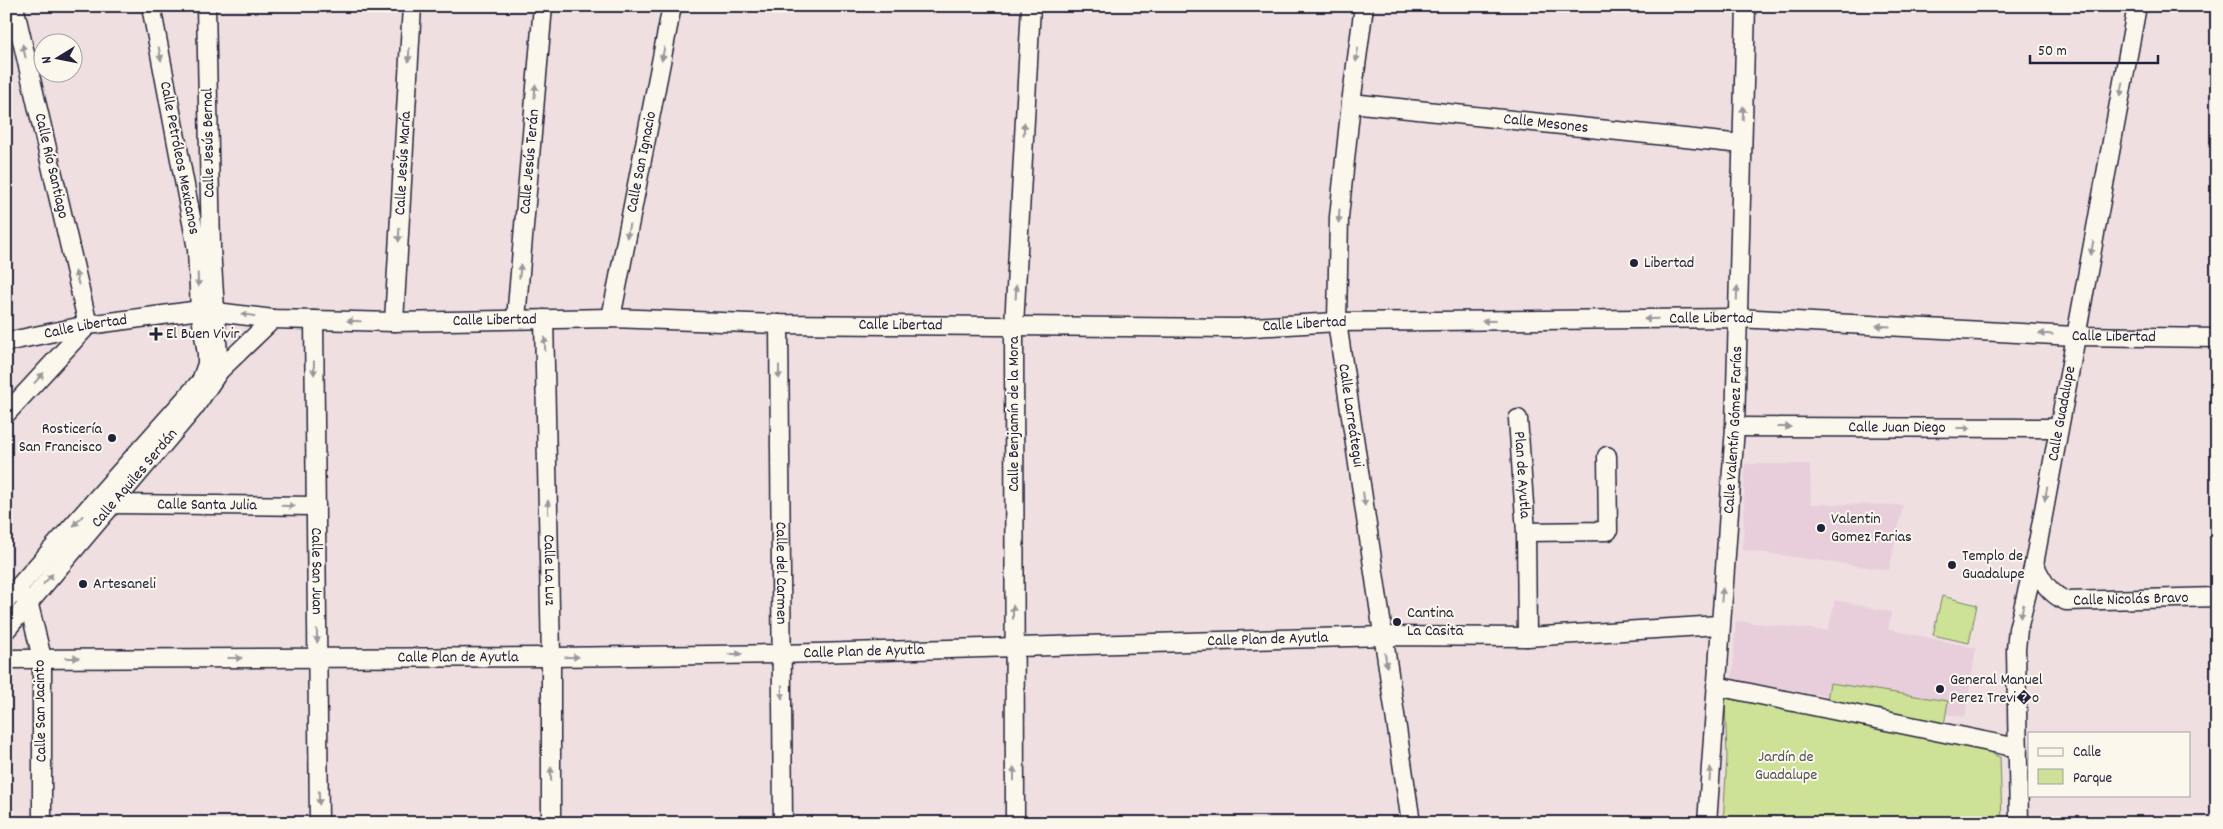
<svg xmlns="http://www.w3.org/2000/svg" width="2223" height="829" font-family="Dekko,sans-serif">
<rect width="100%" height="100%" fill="#efdfe1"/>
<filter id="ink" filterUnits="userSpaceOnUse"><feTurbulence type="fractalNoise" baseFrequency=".02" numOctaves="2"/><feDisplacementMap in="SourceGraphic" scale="10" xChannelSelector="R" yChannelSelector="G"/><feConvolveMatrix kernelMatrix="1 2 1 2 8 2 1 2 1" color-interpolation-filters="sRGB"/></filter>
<g filter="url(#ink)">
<path fill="#e7ceda" d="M1745,464H1810L1811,504L1903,505L1889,570L1743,550Z
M1835,600L1891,612L1888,629L1976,648L1965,717L1732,681L1736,621L1828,631Z"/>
<path fill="#cde296" stroke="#788268" d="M1942,596L1977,605L1969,643L1933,635Z
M1830,683L1948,701L1944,725L1826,706Z
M1725,698L1993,750L1994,755L2000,757L2002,823H1723L1727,757Z"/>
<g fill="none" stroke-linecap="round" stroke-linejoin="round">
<defs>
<g id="minor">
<path id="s1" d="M1364,6L1351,103L1339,217L1337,322L1411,823"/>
<path id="s2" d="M1351,103L1742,144"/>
<path id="s3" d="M611,318L672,6"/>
<path id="s4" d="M516,319L543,6"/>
<path id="s5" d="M544,319L551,657V823"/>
<path id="s6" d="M314,320L319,823"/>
<path id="s7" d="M394,322L412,6"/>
<path id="s8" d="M779,324L783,823"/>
<path id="s9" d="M6,342L88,325L200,310L273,319L394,322L611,318L779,324L1237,328L1337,322L1737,318L2075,336L2217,338"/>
<path d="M213,375L219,371L273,319"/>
<path d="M6,414L88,325L14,6"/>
<path id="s10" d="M1518,419L1526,532L1527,637"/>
<path id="s11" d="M1735,427L2058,428"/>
<path id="s12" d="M109,499L114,504L316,506"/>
<path d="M1526,532L1608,531L1607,456"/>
<path id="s13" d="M2034,564C2042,580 2048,593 2066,601L2217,597"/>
<path d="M23,597L28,601L42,658V823"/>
<path d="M6,601L201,381L207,364V354L200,310L197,249L151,6"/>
<path id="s14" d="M6,630L194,408L219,371L211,248L206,6"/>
<path id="s15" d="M6,659L551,657L782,654L1383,636L1527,637L1719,625"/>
<path d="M1716,686L2018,748"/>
<path d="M1015,823L1014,326L1031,6"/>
<path id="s16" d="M1707,823L1735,427L1746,6"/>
<path id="s17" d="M2019,823L2016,649L2018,629L2034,564L2137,6"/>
</g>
</defs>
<use href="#minor" stroke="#22223b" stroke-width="21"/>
<use href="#minor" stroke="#fbf7ec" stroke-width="18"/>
</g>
<defs><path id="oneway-solid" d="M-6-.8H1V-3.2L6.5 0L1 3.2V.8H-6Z" transform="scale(1.25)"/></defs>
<g fill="#99979c">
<use href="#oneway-solid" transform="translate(24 51) rotate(-103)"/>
<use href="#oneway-solid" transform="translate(160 54) rotate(79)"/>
<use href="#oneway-solid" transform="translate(663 54) rotate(101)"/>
<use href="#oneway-solid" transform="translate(409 55) rotate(93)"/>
<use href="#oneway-solid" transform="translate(1357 55) rotate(98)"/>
<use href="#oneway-solid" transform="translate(2122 89) rotate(101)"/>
<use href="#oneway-solid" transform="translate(535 91) rotate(-85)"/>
<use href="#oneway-solid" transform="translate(1743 113) rotate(-88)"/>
<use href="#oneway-solid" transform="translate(1024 129) rotate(-87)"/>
<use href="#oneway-solid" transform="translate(1339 216) rotate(94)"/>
<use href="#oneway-solid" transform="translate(628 231) rotate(101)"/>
<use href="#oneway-solid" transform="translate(399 235) rotate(93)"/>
<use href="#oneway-solid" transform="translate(2092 248) rotate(101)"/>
<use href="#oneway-solid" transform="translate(520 271) rotate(-85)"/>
<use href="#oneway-solid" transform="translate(77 278) rotate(-103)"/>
<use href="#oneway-solid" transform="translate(198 280) rotate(87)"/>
<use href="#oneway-solid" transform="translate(1016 292) rotate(-87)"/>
<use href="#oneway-solid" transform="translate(1737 293) rotate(-88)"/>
<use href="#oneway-solid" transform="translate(248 315) rotate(-171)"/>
<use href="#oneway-solid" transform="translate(1651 319) rotate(179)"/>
<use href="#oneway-solid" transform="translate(354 321) rotate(-178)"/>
<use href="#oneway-solid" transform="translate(1489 321) rotate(179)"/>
<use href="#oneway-solid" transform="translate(1883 326) rotate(-177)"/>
<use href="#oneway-solid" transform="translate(2046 334) rotate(-177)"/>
<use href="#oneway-solid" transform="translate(545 344) rotate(-91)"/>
<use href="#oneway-solid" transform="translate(314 368) rotate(89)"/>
<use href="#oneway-solid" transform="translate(779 372) rotate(90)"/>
<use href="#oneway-solid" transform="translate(39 378) rotate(-47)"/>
<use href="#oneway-solid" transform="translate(1784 427)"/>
<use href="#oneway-solid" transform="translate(1964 428)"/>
<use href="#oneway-solid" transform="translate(2046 494) rotate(100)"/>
<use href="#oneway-solid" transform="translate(1364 499) rotate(82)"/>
<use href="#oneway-solid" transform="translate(288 506) rotate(1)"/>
<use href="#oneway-solid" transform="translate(548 507) rotate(-91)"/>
<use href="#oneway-solid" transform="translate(78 521) rotate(132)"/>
<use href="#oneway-solid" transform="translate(48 579) rotate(-48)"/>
<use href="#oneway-solid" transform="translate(1722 595) rotate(-85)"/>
<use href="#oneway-solid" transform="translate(2022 611) rotate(104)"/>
<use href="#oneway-solid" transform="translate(1013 612) rotate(-90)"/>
<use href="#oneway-solid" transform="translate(317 636) rotate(89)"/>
<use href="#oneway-solid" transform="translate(735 654) rotate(-1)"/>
<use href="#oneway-solid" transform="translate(572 657) rotate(-1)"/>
<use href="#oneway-solid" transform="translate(72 658)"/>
<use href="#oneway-solid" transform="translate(235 658)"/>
<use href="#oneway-solid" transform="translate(1386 660) rotate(81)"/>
<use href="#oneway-solid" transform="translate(782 692) rotate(89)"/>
<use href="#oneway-solid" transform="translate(551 774) rotate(-90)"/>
<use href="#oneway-solid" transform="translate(1014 774) rotate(-90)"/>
<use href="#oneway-solid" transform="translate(1710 774) rotate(-86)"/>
<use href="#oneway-solid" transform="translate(319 798) rotate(89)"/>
</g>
</g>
<g fill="#22223b" stroke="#fbf7ec" stroke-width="2">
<circle cx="1634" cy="263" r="5"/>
<path d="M153.5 326.5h5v5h5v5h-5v5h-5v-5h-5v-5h5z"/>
<circle cx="112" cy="438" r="5"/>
<circle cx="1821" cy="528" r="5"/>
<circle cx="1952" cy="565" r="5"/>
<circle cx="83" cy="584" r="5"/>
<circle cx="1397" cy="622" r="5"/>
<circle cx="1940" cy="689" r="5"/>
</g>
<g text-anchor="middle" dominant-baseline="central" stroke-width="4" stroke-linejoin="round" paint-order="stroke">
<g font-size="16" fill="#22223b" stroke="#fbf7ec">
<text stroke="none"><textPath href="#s2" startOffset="196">Calle Mesones</textPath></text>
<text transform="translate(209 143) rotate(-91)">Calle Jesús Bernal</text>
<text transform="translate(179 158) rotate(79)">Calle Petróleos Mexicanos</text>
<text stroke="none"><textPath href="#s3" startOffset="159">Calle San Ignacio</textPath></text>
<text stroke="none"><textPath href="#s4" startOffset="158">Calle Jesús Terán</textPath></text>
<text stroke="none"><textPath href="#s7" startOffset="159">Calle Jesús María</textPath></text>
<text transform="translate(51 166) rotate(77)">Calle Río Santiago</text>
<text stroke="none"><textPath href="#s9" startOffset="1709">Calle Libertad</textPath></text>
<text stroke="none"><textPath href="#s9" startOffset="492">Calle Libertad</textPath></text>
<text stroke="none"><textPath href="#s9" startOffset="898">Calle Libertad</textPath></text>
<text stroke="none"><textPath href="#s9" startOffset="1302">Calle Libertad</textPath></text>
<text stroke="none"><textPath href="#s9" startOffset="81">Calle Libertad</textPath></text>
<text stroke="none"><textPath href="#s9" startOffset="2112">Calle Libertad</textPath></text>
<text stroke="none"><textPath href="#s17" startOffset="414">Calle Guadalupe</textPath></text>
<text transform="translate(1014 414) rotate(-90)">Calle Benjamín de la Mora</text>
<text stroke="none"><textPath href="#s1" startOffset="412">Calle Larreátegui</textPath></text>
<text stroke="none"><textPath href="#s11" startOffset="162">Calle Juan Diego</textPath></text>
<text stroke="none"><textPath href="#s16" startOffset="394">Calle Valentín Gómez Farías</textPath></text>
<text stroke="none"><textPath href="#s10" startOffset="56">Plan de Ayutla</textPath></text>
<text stroke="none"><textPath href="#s14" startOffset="199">Calle Aquiles Serdán</textPath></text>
<text stroke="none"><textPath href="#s12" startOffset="100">Calle Santa Julia</textPath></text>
<text stroke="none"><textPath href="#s6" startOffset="251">Calle San Juan</textPath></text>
<text stroke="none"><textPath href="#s5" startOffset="251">Calle La Luz</textPath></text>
<text stroke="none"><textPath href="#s8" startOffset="249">Calle del Carmen</textPath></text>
<text stroke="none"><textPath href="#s13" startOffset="115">Calle Nicolás Bravo</textPath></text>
<text stroke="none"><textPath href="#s15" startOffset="1262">Calle Plan de Ayutla</textPath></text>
<text stroke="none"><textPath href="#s15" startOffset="858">Calle Plan de Ayutla</textPath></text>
<text stroke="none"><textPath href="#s15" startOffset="452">Calle Plan de Ayutla</textPath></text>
<text transform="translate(41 711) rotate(-91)">Calle San Jacinto</text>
</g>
<g font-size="16" fill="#22223b" stroke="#fbf7ec" text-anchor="start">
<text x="1644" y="263">Libertad</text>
<text x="166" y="334">El Buen Vivir</text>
<text x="102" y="429" text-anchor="end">Rosticería<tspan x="102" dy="18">San Francisco</tspan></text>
<text x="1831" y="519">Valentin<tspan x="1831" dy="18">Gomez Farias</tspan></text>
<text x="1962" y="556">Templo de<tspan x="1962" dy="18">Guadalupe</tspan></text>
<text x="93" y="584">Artesaneli</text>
<text x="1407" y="613">Cantina<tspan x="1407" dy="18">La Casita</tspan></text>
<text x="1950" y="680">General Manuel<tspan x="1950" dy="18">Perez Trevi�o</tspan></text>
</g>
<g font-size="16" fill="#4d5252" stroke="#fbf7ec">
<text x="1786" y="757">Jardín de<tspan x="1786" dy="18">Guadalupe</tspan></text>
</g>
</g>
<rect width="2223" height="829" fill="none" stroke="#fbf7ec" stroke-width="25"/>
<rect x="12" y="12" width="2198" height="804" fill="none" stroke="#22223b" stroke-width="2" filter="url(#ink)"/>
<rect x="2028" y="732" width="162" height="65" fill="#fbf7ec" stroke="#a4a2a5"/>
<rect x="2038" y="748" width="25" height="8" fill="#fbf7ec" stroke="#a4a2a5"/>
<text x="2073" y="756" font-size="15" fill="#22223b">Calle</text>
<rect x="2038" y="769" width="25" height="15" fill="#cde296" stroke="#a4a2a5"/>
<text x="2073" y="782" font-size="15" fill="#22223b">Parque</text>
<g transform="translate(58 58) rotate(260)"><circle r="24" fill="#fbf7ec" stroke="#a4a2a5"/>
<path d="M0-4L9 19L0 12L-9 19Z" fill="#22223b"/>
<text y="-8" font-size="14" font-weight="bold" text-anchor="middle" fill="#22223b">N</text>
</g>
<path d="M2030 55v8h128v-8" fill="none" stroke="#22223b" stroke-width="2.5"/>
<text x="2038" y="55" font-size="15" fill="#22223b" stroke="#fbf7ec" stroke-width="4" paint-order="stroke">50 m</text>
</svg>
